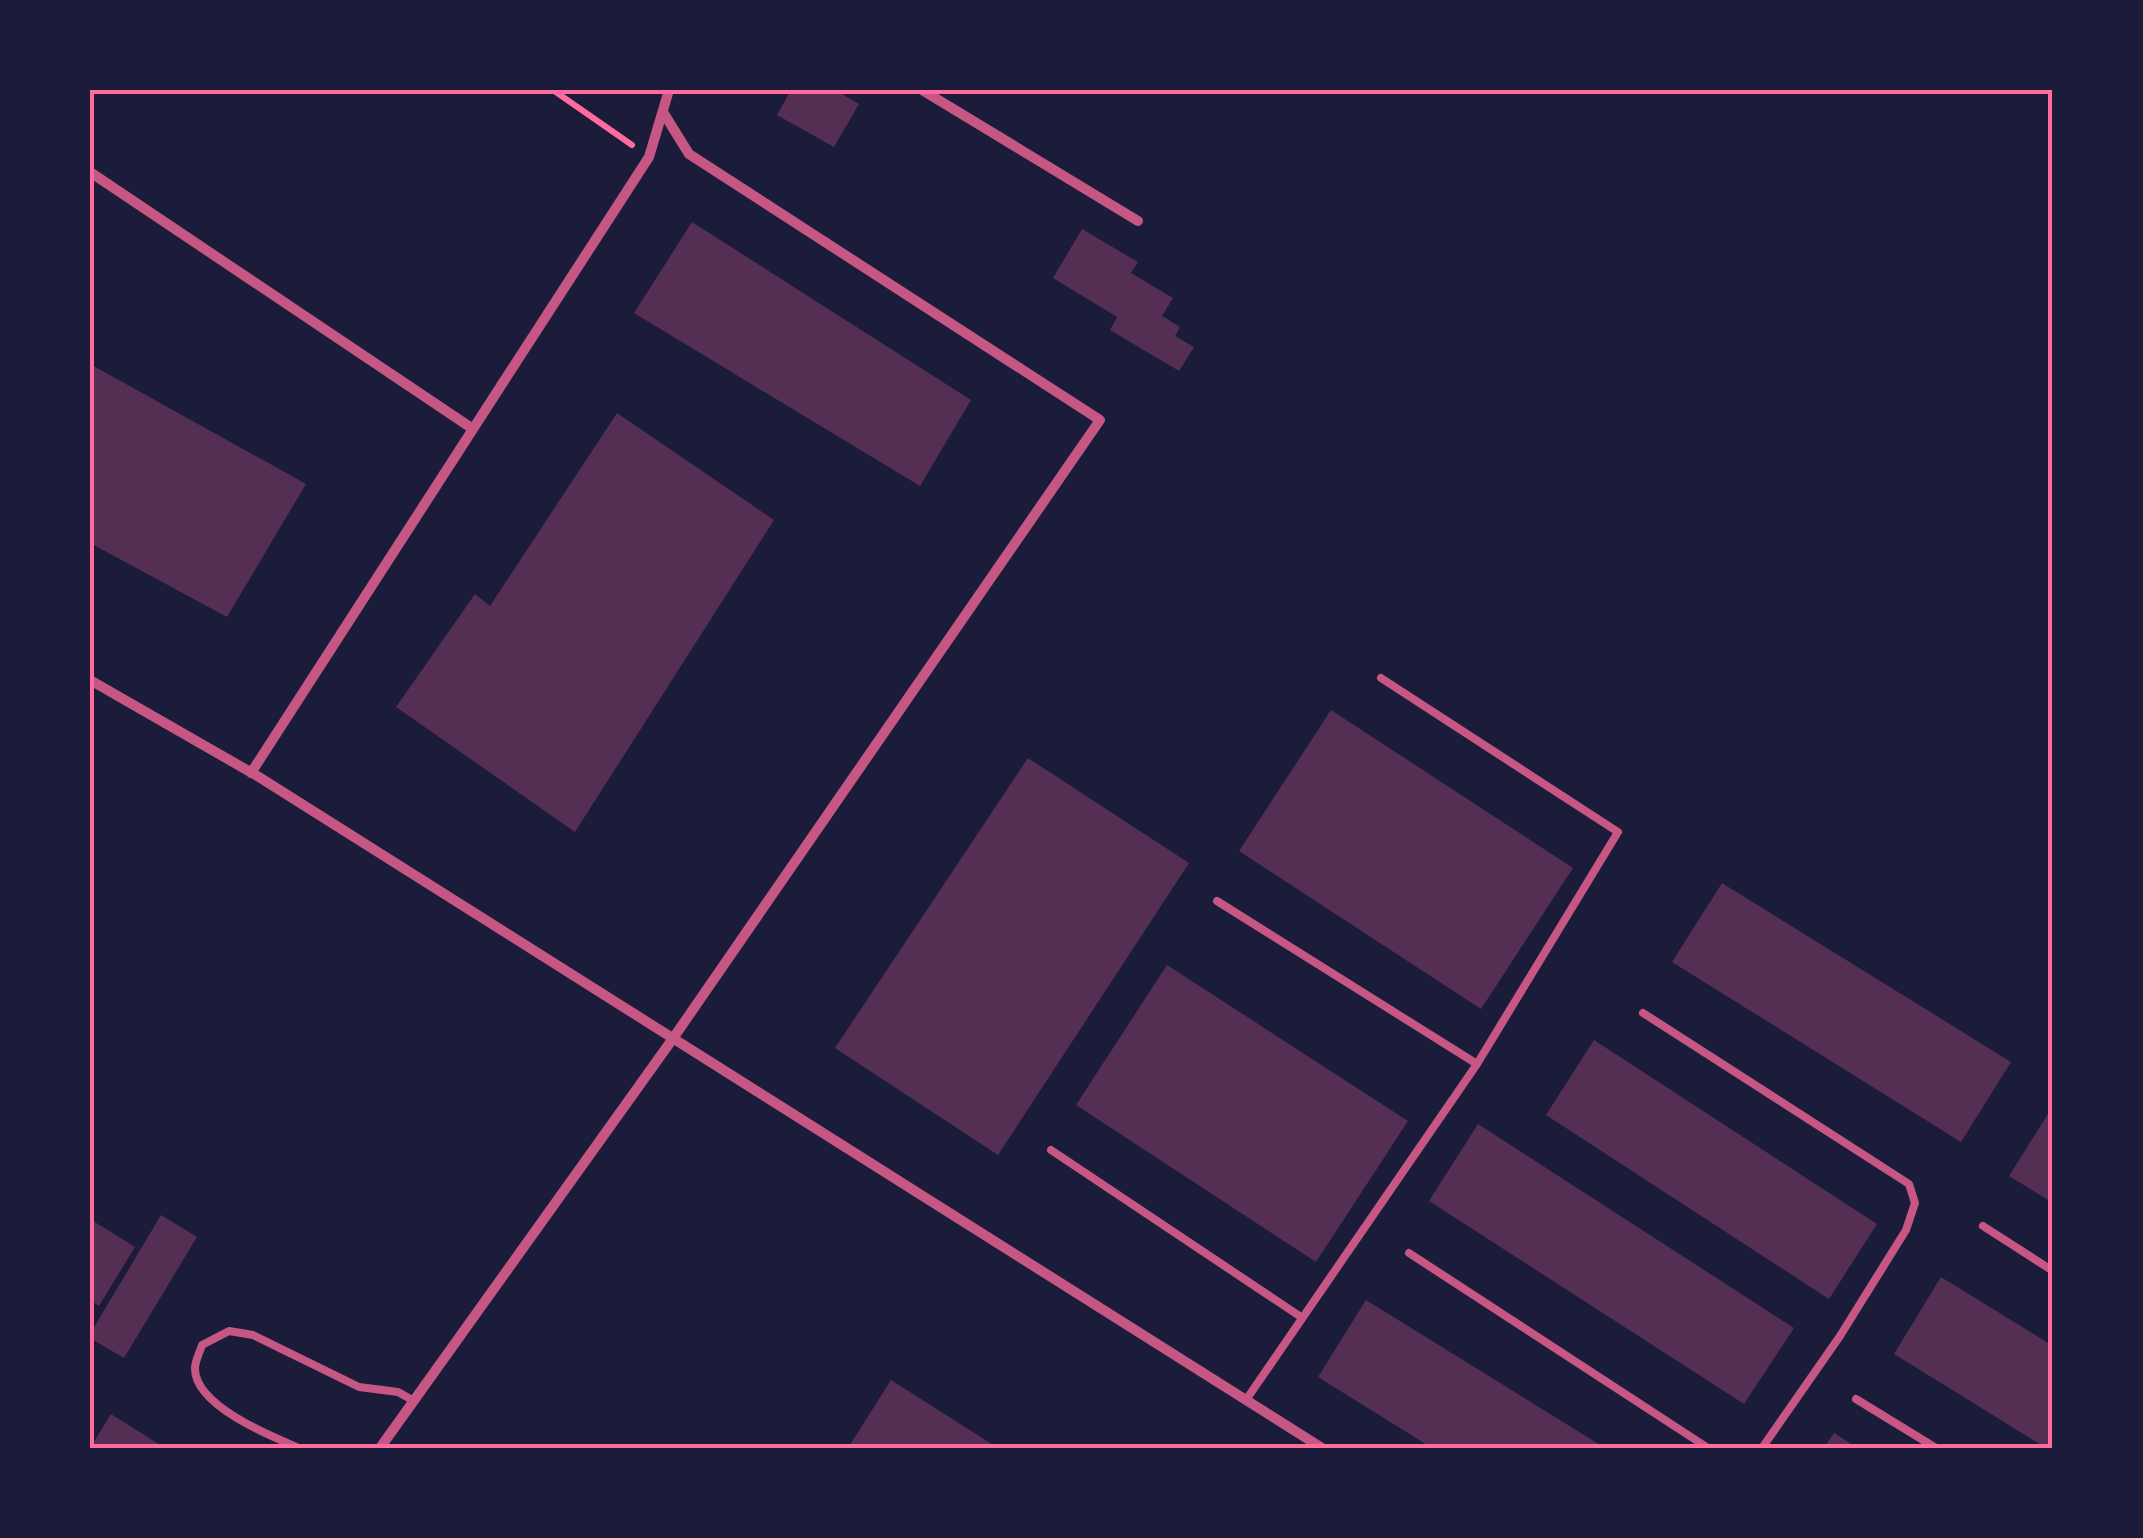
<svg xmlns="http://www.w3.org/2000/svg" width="2143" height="1538" font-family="Rubik,sans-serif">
<rect width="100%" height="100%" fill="#1b1b3a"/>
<path fill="#542f53" d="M791,90H835L859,104L834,147L777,115Z
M692,222L971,400L920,486L634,313Z
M1082,229L1138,262L1131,273L1173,298L1162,316L1180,327L1175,336L1194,347L1179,371L1110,330L1117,317L1053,278Z
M90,364L306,484L227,617L90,543Z
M617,413L774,520L575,832L396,707L475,594L490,606Z
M1331,710L1573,868L1481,1009L1239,851Z
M1028,758L1189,863L998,1155L835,1048Z
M1722,883L2011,1062L1961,1142L1672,962Z
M1167,965L1408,1121L1316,1262L1076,1105Z
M1594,1040L1877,1224L1829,1299L1546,1115Z
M2053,1106V1203L2009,1176Z
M1478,1124L1794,1328L1744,1404L1429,1201Z
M161,1215L197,1237L124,1358L90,1338V1334Z
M90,1219L135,1247L99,1306L90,1300Z
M1941,1277L2053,1346V1448H2046L1894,1354Z
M1366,1300L1605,1448H1432L1318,1377Z
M891,1380L998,1448H848Z
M111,1414L165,1448H90Z
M1834,1433L1858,1448H1824Z"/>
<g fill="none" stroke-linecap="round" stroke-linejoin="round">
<path stroke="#ff6b9d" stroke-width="6" d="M553,90L632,145"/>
<path stroke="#c65784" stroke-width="8" d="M1217,901L1477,1064
M1643,1013L1909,1184L1915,1203L1906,1230L1840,1336L1762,1448
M1051,1150L1301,1317
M1983,1226L2053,1271
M1409,1253L1708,1448
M1856,1399L1936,1448
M1246,1400L1477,1064L1618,832L1381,678
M299,1448C270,1436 194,1405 195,1368C195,1361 200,1352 202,1345L229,1331L253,1335L359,1387L398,1392L414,1401"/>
<path stroke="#c65784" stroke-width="10" d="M922,90L1138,221
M90,172L473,429L649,157L669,90
M90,680L259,777L1322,1448
M251,773L473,429
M380,1448L674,1037L1100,420L689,154L663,112"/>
</g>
<rect width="2143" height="1538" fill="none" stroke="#1b1b3a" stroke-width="185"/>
<rect x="92" y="92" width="1958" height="1354" fill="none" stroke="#ff6b9d" stroke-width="4"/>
</svg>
